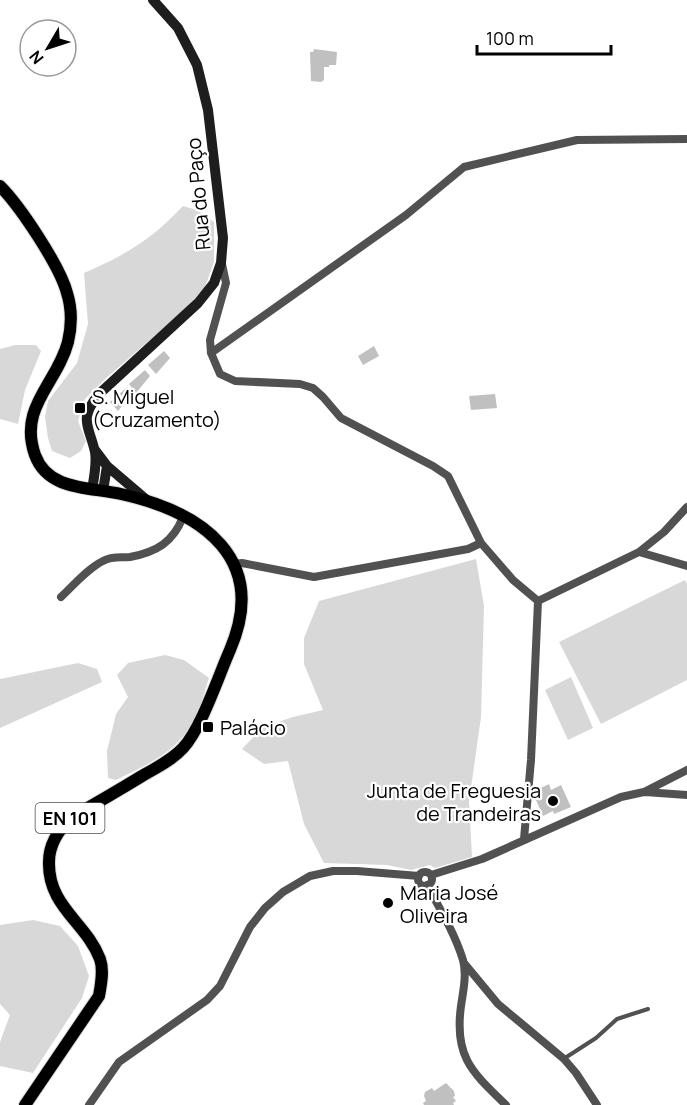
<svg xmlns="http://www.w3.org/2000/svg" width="687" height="1105" font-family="Manrope,sans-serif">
<rect width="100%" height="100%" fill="#fff"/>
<path fill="#d8d8d8" d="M183,206L197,210L214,222V262L205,287L185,309L104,380L85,399L78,421L86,441L81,451L70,458L52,451L48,438L45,417L48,401L77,363L88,324L84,273C126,255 152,239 183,206Z
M15,345H36L41,351L25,390L18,424L0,419V349Z
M476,559L484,606L481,717L469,802L472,857L435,868L430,865L411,870L387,865L324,863L304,824L288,761L264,764L242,749L263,727L293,717L323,710L304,664V638L319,601Z
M685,580L687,584V680L601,724L559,642Z
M165,655L184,660L209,678C204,692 201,709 193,722C176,753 146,765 116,780L108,778L107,751L116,714L128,697L117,675L128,663Z
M78,663L97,669L102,682L0,728V679Z
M571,677L593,728L568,740L545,690Z
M33,920L60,926L78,946L89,976L82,998L33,1073L0,1066V1042L10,1015L0,1004V925Z"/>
<path fill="#c0c0c0" d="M314,49L337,52L336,65H329V67H324V80L321,82L311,81L310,52H313Z
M374,346L379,356L363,365L358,356Z
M164,351L170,358L156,374L148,365Z
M145,370L150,376L136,393L129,384Z
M126,388L132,394L118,411L110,402Z
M495,394L497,408L471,410L469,396Z
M549,784L551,790L561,785L571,807L554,814L553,811L543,816L536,800L539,799L535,791Z
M446,1083L454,1091L455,1096L453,1097L456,1101L453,1103L454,1105H424L423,1103L426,1101L424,1096L425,1092L432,1088L434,1091Z"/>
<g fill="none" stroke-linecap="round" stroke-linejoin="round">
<defs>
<path id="primary" d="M0,186C20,206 60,266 67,293C72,309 72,325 68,342C57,384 18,407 35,455C48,491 90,487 121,494C203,512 269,559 230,650C218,677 202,727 183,748C172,760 156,768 142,776C119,790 95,804 72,817C59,829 49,844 49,862C48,907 86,922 100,959C104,970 101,985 99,996L25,1105"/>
</defs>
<use href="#primary" stroke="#dbdbdb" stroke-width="14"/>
<path stroke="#515151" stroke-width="4" d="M565,1058L596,1038L617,1019L648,1009"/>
<path stroke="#515151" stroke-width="8" d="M222,264L226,283L210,340L211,353L220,374L235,381L300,384L313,388L323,397L341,418L433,466L448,476L481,543L513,580L538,601L639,552L687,566
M211,353L406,215L464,167L577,140L687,139
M639,552L664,532L687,507
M234,564L242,563L314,577L468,549L481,543
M61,597C74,585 87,569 103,561C112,556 121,558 130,557C157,552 173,542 183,517
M645,792L687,795
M524,839L531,760L538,601
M418 879a7 7 0 1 1 14 0a7 7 0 1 1-14 0Z
M431,875L482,859L621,797L644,792L687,770
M427,885C440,909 455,934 463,960C467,975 463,992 461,1006C454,1057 472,1072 506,1105
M464,963L498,1004L564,1059L576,1073L597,1105
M89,1105L119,1062L207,1000L220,986L250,927L265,908L283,892L310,876L333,871H357L419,876"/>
<path stroke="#1e1e1e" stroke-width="10" d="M95,450L107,466L148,501
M92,490C94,477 97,464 95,452C89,425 78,420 99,394L198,303L214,283L221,263L223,238L208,110L197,65L178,28L153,0
M103,491L107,466"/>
<use href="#primary" stroke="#000" stroke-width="12"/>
</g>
<g fill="#000" stroke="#fff" stroke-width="2">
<rect x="74" y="402" width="12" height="12" rx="3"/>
<rect x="202" y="721" width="12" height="12" rx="3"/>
<circle cx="553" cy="801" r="6"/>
<circle cx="388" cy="903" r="6"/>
</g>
<g text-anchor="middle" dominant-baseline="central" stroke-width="4.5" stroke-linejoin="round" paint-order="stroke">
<rect fill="#fff" stroke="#4c4c4c" stroke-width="1.5" x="35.5" y="803" width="69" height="30" rx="4.5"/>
<g font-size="18" font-weight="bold" fill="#000">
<text x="70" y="818">EN 101</text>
</g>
<g font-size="20" fill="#000" stroke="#fff">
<text transform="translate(198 194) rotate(-95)">Rua do Paço</text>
</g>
<g font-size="20" fill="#000" stroke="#fff" text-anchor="start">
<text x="92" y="396">S. Miguel<tspan x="92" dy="23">(Cruzamento)</tspan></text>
<text x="220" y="727">Palácio</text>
<text x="541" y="790" text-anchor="end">Junta de Freguesia<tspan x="541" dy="23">de Trandeiras</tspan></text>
<text x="400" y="892">Maria José<tspan x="400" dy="23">Oliveira</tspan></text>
</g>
</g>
<g transform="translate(48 48) rotate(231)"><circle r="28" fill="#ffffff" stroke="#999999" stroke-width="1.5"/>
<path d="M0-4.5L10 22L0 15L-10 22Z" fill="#000000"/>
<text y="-9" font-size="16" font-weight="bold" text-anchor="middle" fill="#000000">N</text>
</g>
<path d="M477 45v9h134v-9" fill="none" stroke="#000000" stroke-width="3"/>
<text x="486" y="45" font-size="18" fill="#000000" stroke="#ffffff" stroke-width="4.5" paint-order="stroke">100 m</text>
</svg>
